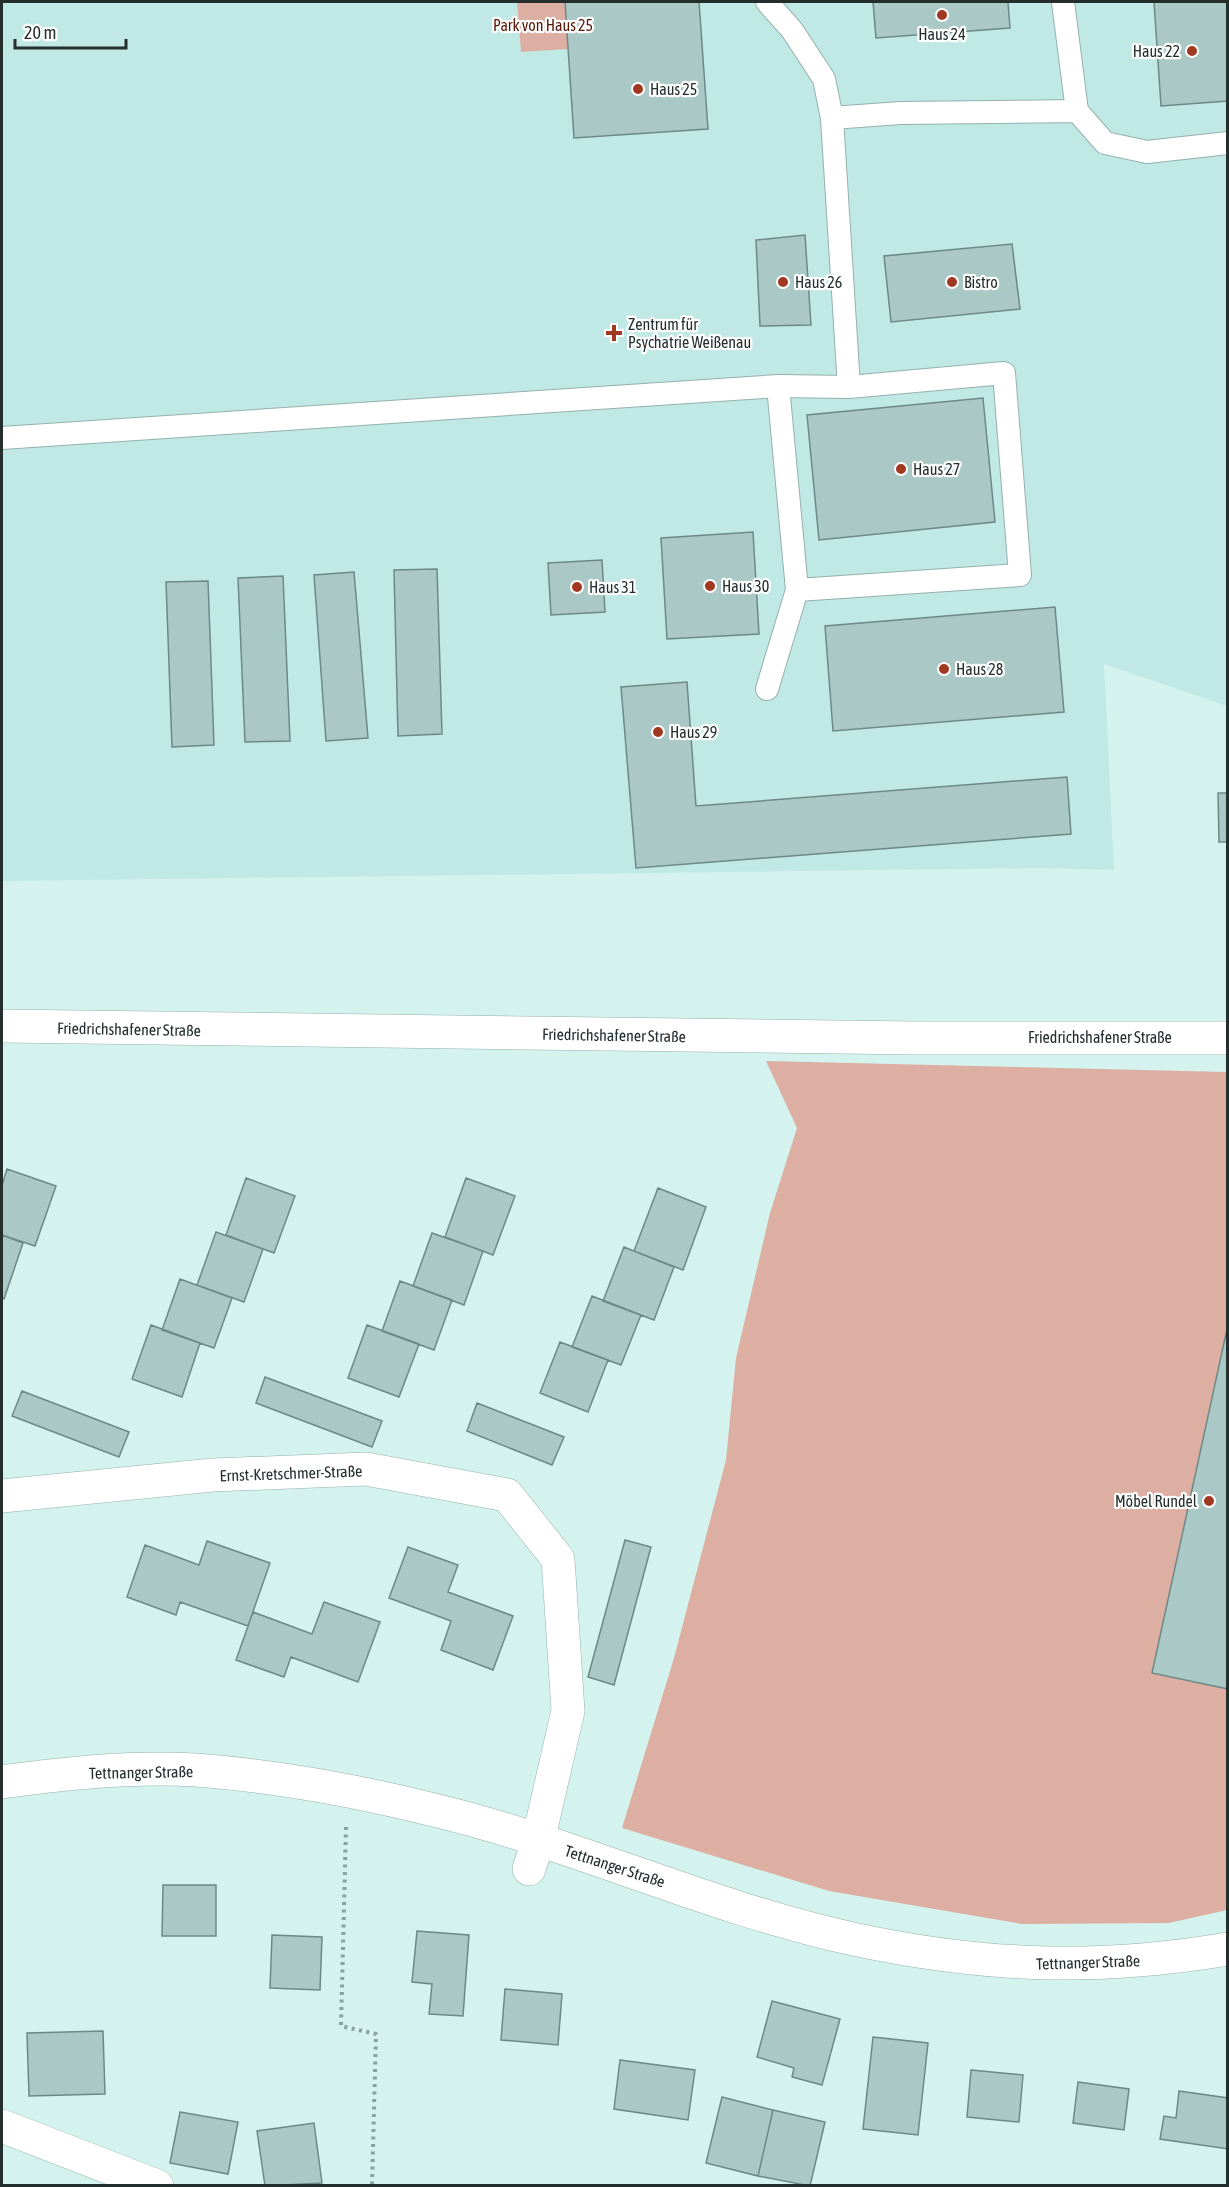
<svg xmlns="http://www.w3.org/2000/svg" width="1229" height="2187" font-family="'Asap Condensed',sans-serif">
<rect width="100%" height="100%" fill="#d4f3ef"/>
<path fill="#c0e9e5" d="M2,2H1227V706L1104,664L1114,870L1042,868L2,881Z"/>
<path fill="#ddaea2" d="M517,2H565L568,49L521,52Z
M766,1061L1227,1072V1328L1152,1673L1227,1689V1910L1169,1923L1022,1924L829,1891L622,1828L674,1658L726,1460L736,1358L770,1213L797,1128Z"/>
<path fill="#aac8c5" stroke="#6d8987" stroke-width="1.5" d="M565,2H699L708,129L574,138Z
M873,2H1008L1010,28L876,38Z
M1154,2H1228V101L1161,106Z
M805,235L811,325L760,326L756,240Z
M1012,244L1020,309L891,322L884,256Z
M983,398L995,522L819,540L807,415Z
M753,532L759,634L667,639L661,538Z
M602,560L605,612L551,615L548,563Z
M437,569L442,734L398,736L394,570Z
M354,572L368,738L326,741L314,575Z
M283,576L290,741L245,742L238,578Z
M208,581L214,745L172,747L166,582Z
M1055,607L1064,712L833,731L825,626Z
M687,682L696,806L1067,777L1071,834L636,868L621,687Z
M1218,793H1228V842H1219Z
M7,1169L56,1186L35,1246L2,1235V1185Z
M246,1178L295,1196L274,1253L226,1235Z
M466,1178L515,1196L493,1255L445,1237Z
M658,1188L706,1207L683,1270L634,1251Z
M216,1232L263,1249L244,1302L197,1285Z
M432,1233L483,1251L464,1305L413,1286Z
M2,1235L23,1243L4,1299L2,1298Z
M624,1247L674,1267L654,1320L603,1301Z
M180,1279L232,1298L214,1348L162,1330Z
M400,1281L452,1300L434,1350L382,1331Z
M592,1296L641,1315L621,1365L572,1347Z
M151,1325L200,1343L182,1397L132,1379Z
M367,1325L419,1344L399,1397L348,1378Z
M1227,1329H1228V1689L1152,1673Z
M560,1342L608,1360L588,1412L540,1393Z
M265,1377L382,1421L372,1447L256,1403Z
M22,1391L129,1432L119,1457L12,1416Z
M477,1403L564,1437L552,1465L467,1431Z
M625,1540L651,1547L614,1685L588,1677Z
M207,1541L270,1563L248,1626L180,1602L176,1615L127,1597L145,1545L199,1565Z
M408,1547L458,1565L448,1592L513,1616L493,1670L441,1650L451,1621L389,1598Z
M324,1602L380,1622L358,1682L291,1657L284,1677L236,1660L253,1612L312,1634Z
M163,1885H216V1936H162Z
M417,1931L469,1935L463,2016L429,2014L432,1984L412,1982Z
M272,1935L322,1937L320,1990L270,1988Z
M505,1989L562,1994L558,2045L501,2040Z
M772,2001L840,2019L822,2085L792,2077L794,2068L757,2057Z
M103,2031L105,2094L29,2096L27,2033Z
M873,2037L928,2043L918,2135L863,2129Z
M620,2060L695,2070L688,2120L614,2109Z
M971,2070L1023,2075L1019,2122L967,2117Z
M1078,2082L1129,2089L1124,2130L1073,2123Z
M1179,2091L1228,2098V2149L1160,2139L1164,2116L1176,2118Z
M722,2097L773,2110L758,2176L706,2163Z
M773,2110L825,2122L810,2186L758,2176Z
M180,2112L238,2122L228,2174L170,2163Z
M314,2123L322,2183L265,2186L257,2131Z"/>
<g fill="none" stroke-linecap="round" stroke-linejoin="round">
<defs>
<path id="service" d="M767,2L792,30L824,79L832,118L849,387
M1077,111L1105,143L1147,152L1228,143
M832,118L900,113L1077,111L1063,2
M2,438L778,386L849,387L1004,373L1020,575L797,590
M767,689L797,590L778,386"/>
<path id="minor" d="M2,1496L213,1475L366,1469L507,1495L558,1559L568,1711L538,1841L529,1869
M2,2126L157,2186"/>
<path id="tertiary" d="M2,1782C65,1773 132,1766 196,1770C277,1776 359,1791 438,1811C578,1845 711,1908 853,1939C983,1967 1097,1971 1228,1949"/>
<path id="secondary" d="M2,1026L914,1038H1228"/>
</defs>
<use href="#service" stroke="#94b1ae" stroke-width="24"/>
<use href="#minor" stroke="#94b1ae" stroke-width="34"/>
<use href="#tertiary" stroke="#94b1ae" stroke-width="34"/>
<use href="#secondary" stroke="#94b1ae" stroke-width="34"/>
<path stroke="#8aa19e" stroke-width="4" stroke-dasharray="3 4.5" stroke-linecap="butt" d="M346,1827L341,2026L376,2034L372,2186"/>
<use href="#service" stroke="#fff" stroke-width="22"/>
<use href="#minor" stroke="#fff" stroke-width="33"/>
<use href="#tertiary" stroke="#fff" stroke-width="33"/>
<use href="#secondary" stroke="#fff" stroke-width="33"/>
</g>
<g fill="#a13820" stroke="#fff" stroke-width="2">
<circle cx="942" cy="15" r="6"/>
<circle cx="1192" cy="51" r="6"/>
<circle cx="638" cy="89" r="6"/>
<circle cx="783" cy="282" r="6"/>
<circle cx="952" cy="282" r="6"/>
<path d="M611 324h6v6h6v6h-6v6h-6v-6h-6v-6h6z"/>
<circle cx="901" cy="469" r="6"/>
<circle cx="710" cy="586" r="6"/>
<circle cx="577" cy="587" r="6"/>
<circle cx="944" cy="669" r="6"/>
<circle cx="658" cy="732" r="6"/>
<circle cx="1209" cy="1501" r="6"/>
</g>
<g text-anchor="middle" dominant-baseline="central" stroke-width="4.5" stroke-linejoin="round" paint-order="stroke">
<g font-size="16" fill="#5a1809" stroke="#fff">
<text x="543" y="25">Park von Haus 25</text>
</g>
<g font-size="16" fill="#232e2d" stroke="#fff" text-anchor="start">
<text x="942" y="34" text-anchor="middle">Haus 24</text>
<text x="1180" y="51" text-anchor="end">Haus 22</text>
<text x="650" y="89">Haus 25</text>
<text x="795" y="282">Haus 26</text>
<text x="964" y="282">Bistro</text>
<text x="628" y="324">Zentrum für<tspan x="628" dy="18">Psychatrie Weißenau</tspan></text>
<text x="913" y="469">Haus 27</text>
<text x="722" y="586">Haus 30</text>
<text x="589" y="587">Haus 31</text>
<text x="956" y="669">Haus 28</text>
<text x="670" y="732">Haus 29</text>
<text x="1197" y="1501" text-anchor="end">Möbel Rundel</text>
</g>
<g font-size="16" fill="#232e2d" stroke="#fff">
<text transform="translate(129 1029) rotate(1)">Friedrichshafener Straße</text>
<text transform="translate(614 1035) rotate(1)">Friedrichshafener Straße</text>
<text x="1100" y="1037">Friedrichshafener Straße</text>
<text transform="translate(291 1473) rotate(-2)">Ernst-Kretschmer-Straße</text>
<text transform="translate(141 1772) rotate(-1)">Tettnanger Straße</text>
<text transform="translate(615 1866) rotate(18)">Tettnanger Straße</text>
<text transform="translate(1088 1962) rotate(-2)">Tettnanger Straße</text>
</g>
</g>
<rect width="1229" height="2187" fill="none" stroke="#232e2d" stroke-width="6"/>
<path d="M15 39v9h111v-9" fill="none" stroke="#232e2d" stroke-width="3"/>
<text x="24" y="39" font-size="18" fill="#232e2d" stroke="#ffffff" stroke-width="4.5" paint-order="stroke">20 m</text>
</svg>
